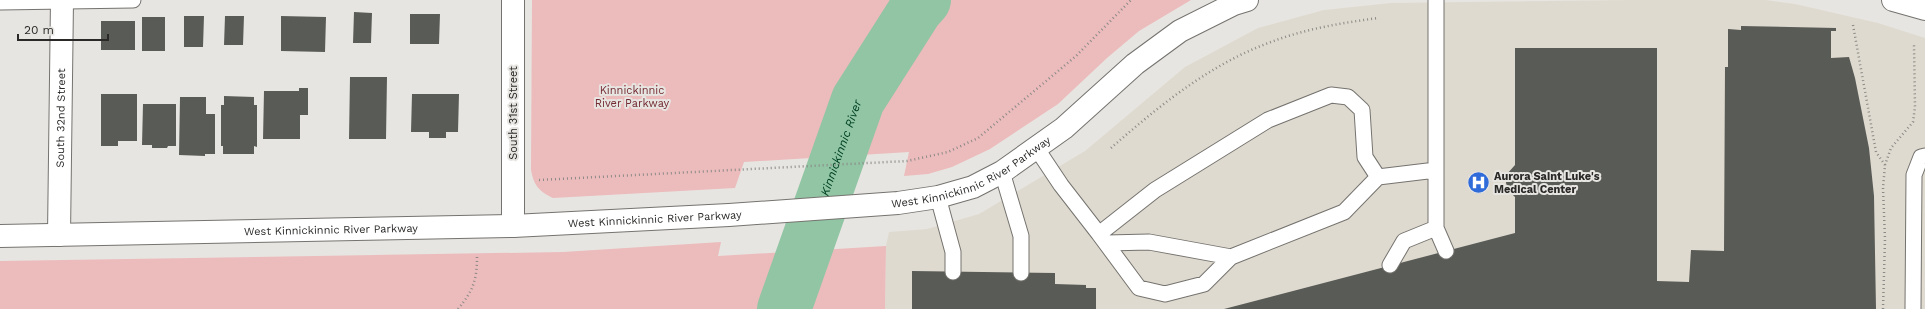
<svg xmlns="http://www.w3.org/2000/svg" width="1925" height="309" font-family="'Work Sans',sans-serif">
<rect width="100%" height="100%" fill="#e7e5e1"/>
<path fill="#dfdacf" d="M1633,0H1766L1795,4L1878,23L1925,38V309H885L886,246L889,232L927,229L979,214L1085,151L1185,67L1258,28L1324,10L1391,3Z"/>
<path fill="#ecbbbc" d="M532,0H1191L1139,31L1107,58L1058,104L990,149L952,167L928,174L904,176L909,152L744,162L735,188L553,198C539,191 534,186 531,170Z
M721,242L718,256L886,246L885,309H0V261L563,252Z"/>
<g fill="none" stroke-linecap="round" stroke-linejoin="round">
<path stroke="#91c5a4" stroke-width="54" id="s1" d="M784,309L858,100L916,9L924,0"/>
</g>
<path fill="#595b57" d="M354,12L372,13L371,43H353Z
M410,14H440L439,44H410Z
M184,16H204L203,47H184Z
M225,16H244L243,45H224Z
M281,16L326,17L325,52L281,51Z
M142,17H165V51H142Z
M101,21H135V50H101Z
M1741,26L1836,28V31H1831V58L1849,57L1855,78L1869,148L1874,196L1876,309H1224L1515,233V197L1509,191L1506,183L1507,174L1515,165V48H1657V281L1689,282L1691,250L1724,251L1725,67H1728V29L1741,30Z
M350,77H387L386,139H349Z
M299,88H308V115H300V139H263L264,91H299Z
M101,94H137V141H118V146H101Z
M412,94H459L458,132H446V138H429V132H411Z
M224,96L254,97V105H257V147L254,146V154H223V146H221V105H224Z
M180,97H206V114H215V154H205V156L179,155Z
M143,104H176V146H168L167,148H152V145H142Z
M912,271L1055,273V284L1086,285V288H1096V309H912Z"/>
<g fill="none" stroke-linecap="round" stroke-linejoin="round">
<defs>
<path id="lane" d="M1436,0V228L1446,251
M0,2L133,0
M1037,149L1061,185L1099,234L1155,190L1268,120L1331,95L1348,97L1362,110L1365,157L1378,177L1436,170
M1002,172L1021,236V273
M938,197L953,252V272
M1099,234L1139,288L1165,294L1204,284L1231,257L1344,212L1378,177
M1107,243L1149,242L1231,257
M1390,265L1404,241L1436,228
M1913,309L1914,175L1921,157L1925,156"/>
<g id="street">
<path d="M1893,0L1925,9"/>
<path d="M513,226V0"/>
<path id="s2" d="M59,235L62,0"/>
<path id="s3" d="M0,236L513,226L729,215L898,203L938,197L973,187L1002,172L1064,128L1135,64L1180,31L1234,4L1247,0"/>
</g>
</defs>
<use href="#lane" stroke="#75736f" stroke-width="17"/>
<use href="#street" stroke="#75736f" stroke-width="24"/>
<path stroke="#8b8a87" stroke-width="2.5" stroke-dasharray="1 3" stroke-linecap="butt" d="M1853,25L1876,152L1885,165
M1111,148C1159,106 1210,64 1271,42C1305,29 1341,23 1378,18
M539,180L907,161L948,152L978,138L1076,56L1131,0
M458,309C473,291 477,280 477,257
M1883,309L1885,239L1883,188L1885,165L1891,148L1913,122L1915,107L1914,45"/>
<use href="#lane" stroke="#fff" stroke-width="15"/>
<use href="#street" stroke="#fff" stroke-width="22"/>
</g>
<defs>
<symbol id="hospital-disc" viewBox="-11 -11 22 22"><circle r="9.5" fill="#2f6bd9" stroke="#e7e5e1"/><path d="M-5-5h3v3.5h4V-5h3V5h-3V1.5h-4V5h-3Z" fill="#fff"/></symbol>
</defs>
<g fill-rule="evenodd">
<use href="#hospital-disc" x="1466" y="170" width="25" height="25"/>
</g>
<g text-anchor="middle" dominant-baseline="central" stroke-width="4" stroke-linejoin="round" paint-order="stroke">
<g font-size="11" fill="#732a32" stroke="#e7e5e1">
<text x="632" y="90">Kinnickinnic<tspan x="632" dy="13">River Parkway</tspan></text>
</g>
<g font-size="11" fill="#2a2928" stroke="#e7e5e1">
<text transform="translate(513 113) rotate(-90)">South 31st Street</text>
<text stroke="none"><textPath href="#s2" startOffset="117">South 32nd Street</textPath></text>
<text stroke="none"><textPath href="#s3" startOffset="979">West Kinnickinnic River Parkway</textPath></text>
<text stroke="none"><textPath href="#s3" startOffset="655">West Kinnickinnic River Parkway</textPath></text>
<text stroke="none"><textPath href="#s3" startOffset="331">West Kinnickinnic River Parkway</textPath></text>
</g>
<g font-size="11" font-weight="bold" fill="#2a2928" stroke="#e7e5e1" text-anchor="start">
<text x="1494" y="176">Aurora Saint Luke's<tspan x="1494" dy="13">Medical Center</tspan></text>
</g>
<g font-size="12" font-style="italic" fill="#004224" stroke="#e7e5e1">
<text stroke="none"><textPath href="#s1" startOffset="171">Kinnickinnic River</textPath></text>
</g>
</g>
<path d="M18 34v6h90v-6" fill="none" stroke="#2a2928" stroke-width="2"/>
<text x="24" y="34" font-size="12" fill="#2a2928" stroke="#e7e5e1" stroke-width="3" paint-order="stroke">20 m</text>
</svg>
